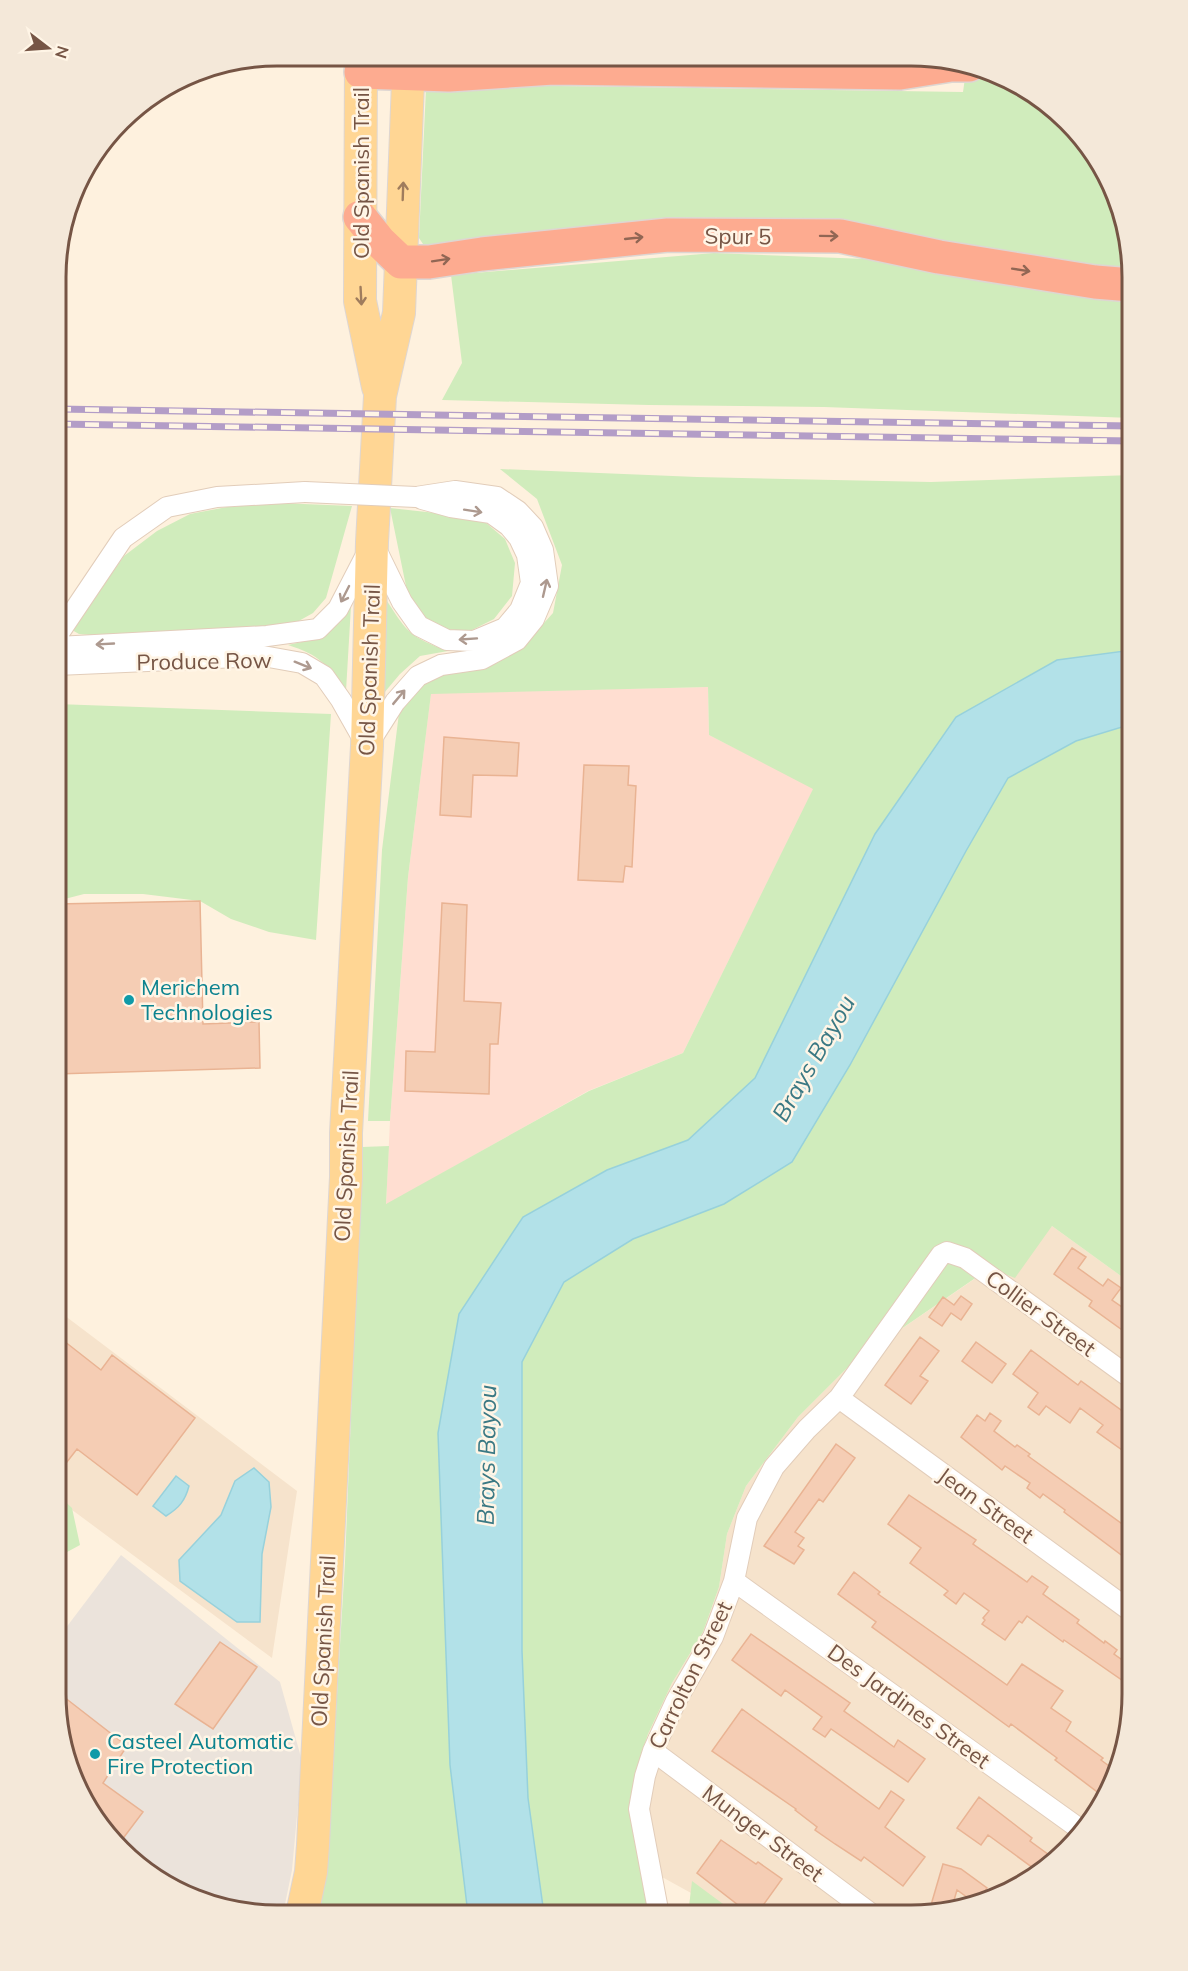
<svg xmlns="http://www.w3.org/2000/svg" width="1188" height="1971" font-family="Mulish,sans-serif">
<rect width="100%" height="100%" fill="#fef1de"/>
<path fill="#f6e3cc" d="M1052,1226L1132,1284V1709L1121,1765L1087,1828L1046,1869L995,1899L911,1915H731L662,1877L637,1853L633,1800L638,1766L648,1734L672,1683L703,1632L719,1587L727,1534L746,1486L798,1417L853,1362Z
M56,1309L297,1491L272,1658L56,1498Z"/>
<path fill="#ffded1" d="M708,687L709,735L814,788L683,1053L588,1091L386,1205L390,1121L408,877L431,693Z"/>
<path fill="#ebe3db" d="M121,1555L280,1682L302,1761L292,1870L283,1914H249L192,1898L142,1869L101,1828L72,1778L56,1694V1641Z"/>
<path fill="#d0ecbc" d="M965,78L1007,79L1046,102L1087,143L1116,193L1131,272L881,232L436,245L423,244L419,238L426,89L432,84L963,92Z
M714,253L918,261L1132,298V418L824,407L649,405L442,400L462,363L451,275Z
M500,469L697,477L931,482L1132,475V1284L1052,1226L1015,1278L990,1268L853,1362L798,1417L746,1486L727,1534L719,1587L703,1632L672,1683L648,1734L638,1765L633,1800L637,1853L650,1915L316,1914L327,1861L345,1562L362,1147L389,1146L386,1204L589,1091L683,1053L813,789L709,735L708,687L431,694L408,877L390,1121H368L382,850L399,713L410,688L447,668H487L525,644L553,613L562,565L537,499Z
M279,503L352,506L326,598L313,613L297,622L280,626L91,635L79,634L72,630L124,556L157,531L190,514L227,507Z
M390,508L454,515L485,522L505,539L515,563L512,596L494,619L470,631L443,629L421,618L407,591Z
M387,601C408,634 411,637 448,651L420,656L400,674L384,693V603Z
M347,604L351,606L346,691C327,665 320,655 288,645L315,639Z
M57,704L331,714L316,940L269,932L231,919L200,901L143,894H84L57,901Z
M56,1493L72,1508L80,1545L56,1558Z
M692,1881L738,1915H688Z"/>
<path fill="#b2e1e8" stroke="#97d1db" stroke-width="1.5" d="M1132,650V724L1076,741L1008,778L966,851L850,1065L792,1162L724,1204L633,1239L564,1282L522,1362V1651L528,1798L544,1914H468L450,1765L438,1433L459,1314L523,1217L607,1170L688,1140L755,1078L875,834L956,717L1057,660Z
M254,1468L269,1482L271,1507L262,1554L260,1622H237L180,1581L179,1560L221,1515L235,1481Z
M176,1476L189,1486C185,1501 179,1508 166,1516L153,1506Z"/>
<path fill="#f5cdb4" stroke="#e9b393" stroke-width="1.5" d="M444,737L519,743L517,776L473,775L471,817L440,815Z
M584,765L629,766L628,785L636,786L632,867L625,866L623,882L578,880Z
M200,901L203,1024L259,1022L260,1068L56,1074V979H58L57,904Z
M442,903L467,905L464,1001L501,1003L498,1044H490L489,1094L405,1091L406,1051L435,1052Z
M1072,1248L1086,1257L1078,1268L1103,1286L1108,1279L1121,1288L1112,1300L1132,1314V1337L1089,1306L1092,1301L1054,1274Z
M961,1296L972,1304L961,1320L951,1313L942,1326L929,1317L943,1297L954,1305Z
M920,1337L939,1351L920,1376L928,1381L911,1404L885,1385Z
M64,1341L101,1370L112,1355L195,1418L137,1495L77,1449L56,1476V1351Z
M976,1342L1006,1364L992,1383L962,1361Z
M1031,1350L1078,1385L1081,1381L1132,1418V1457L1097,1432L1103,1425L1080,1408L1070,1423L1046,1406L1039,1415L1028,1407L1038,1393L1013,1374Z
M990,1413L1001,1421L994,1431L1015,1447L1017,1445L1030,1454L1028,1456L1132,1531V1563L1064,1512L1065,1510L1043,1494L1040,1498L1027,1488L1030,1483L1005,1466L1002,1470L961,1437L977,1415L985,1421Z
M836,1444L855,1458L823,1502L819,1499L795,1532L804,1538L798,1546L804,1550L794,1564L764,1546Z
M909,1495L976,1540L973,1544L1027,1582L1032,1576L1048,1587L1043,1594L1079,1620L1077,1623L1104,1643L1105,1641L1117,1650L1114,1654L1132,1667V1687L1064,1640L1063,1642L1027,1616L1022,1623L1019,1621L1005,1640L982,1624L985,1620L983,1618L989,1611L964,1593L956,1604L944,1595L948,1591L910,1563L921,1548L888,1524Z
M854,1572L880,1592L878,1594L1007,1685L1022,1664L1063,1691L1051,1708L1071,1722L1066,1731L1103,1758L1101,1760L1117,1772L1104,1797L1055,1760L1057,1758L1011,1724L1009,1727L872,1627L876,1622L838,1594Z
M751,1634L850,1703L844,1711L894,1747L898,1740L925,1759L908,1782L831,1729L825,1737L813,1729L822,1717L785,1690L781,1696L732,1660Z
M220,1642L257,1667L213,1729L175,1704Z
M64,1697L127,1746L103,1783L143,1812L118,1845L101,1828L72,1778L58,1705Z
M742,1709L879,1809L891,1791L904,1800L885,1827L925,1857L903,1886L864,1857L861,1861L835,1844L815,1830L817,1827L795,1810L796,1809L712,1751Z
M979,1797L1032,1838L1030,1841L1056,1860L1040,1873L988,1835L981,1845L957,1828Z
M721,1840L756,1864L758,1862L782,1879L756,1915H751L697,1873Z
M943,1864L961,1869L987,1888L977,1902L975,1903L957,1890L952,1907L938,1910L931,1905Z"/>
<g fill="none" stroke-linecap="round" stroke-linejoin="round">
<defs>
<path id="street" d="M375,547L402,602L419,626L447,640L474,641L505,628L520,610L531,583L527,555L519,538L509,526L491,513L451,507L422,499
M57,636L123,538L167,507L217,497L305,492
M57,647L267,636L318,629L338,609L367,553
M57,665L263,656L302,663L324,676L341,700L367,746L395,702L418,676L441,665L482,659L517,640L534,619L548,586L543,550L533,527L518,511L497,497L455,491L416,497
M839,1398L1132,1612
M734,1581L1084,1832
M653,1751L873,1915
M659,1915L639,1809L645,1776L653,1751L676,1701L713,1637L734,1581L747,1518L774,1467L807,1429L839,1398L941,1255L947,1252L965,1258L1132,1379"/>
<path id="primary" d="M361,56L360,301L378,387
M302,1914L311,1872L313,1845L346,1177V1133L367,746L372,542L380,396L399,313L409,56"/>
<path id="highway" d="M361,72L449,75L553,68L900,73L951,65H969
M360,217L380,242L401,262H429L482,254L668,235L840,236L939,257L1095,282L1132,285"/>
</defs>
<use href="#street" stroke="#e2cdba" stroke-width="22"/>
<use href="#primary" stroke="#ded6d2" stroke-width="34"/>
<use href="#highway" stroke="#ded6d2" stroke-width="36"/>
<use href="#street" stroke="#fff" stroke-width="20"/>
<use href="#primary" stroke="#ffd694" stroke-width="32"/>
<use href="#highway" stroke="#fdab90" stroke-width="33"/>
<defs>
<path id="rail" d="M57,409L1132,426
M57,424L1132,441"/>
</defs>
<use href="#rail" stroke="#b39dc7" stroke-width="7"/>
<use href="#rail" stroke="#fff5e6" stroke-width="4.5" stroke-dasharray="14" stroke-linecap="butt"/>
<defs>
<path id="street-bridge" d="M305,492L416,497"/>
</defs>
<use href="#street-bridge" stroke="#e2cdba" stroke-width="22" stroke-linecap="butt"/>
<use href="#street-bridge" stroke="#fff" stroke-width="20"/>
</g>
<defs><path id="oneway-shaft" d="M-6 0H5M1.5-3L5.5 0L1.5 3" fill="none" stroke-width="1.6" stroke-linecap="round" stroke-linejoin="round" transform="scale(1.5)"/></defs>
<g stroke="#9f7c5d">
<use href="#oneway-shaft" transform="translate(403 191) rotate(-88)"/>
<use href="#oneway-shaft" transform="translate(361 296) rotate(87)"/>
</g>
<g stroke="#916654">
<use href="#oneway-shaft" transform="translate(829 236) rotate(1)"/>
<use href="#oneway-shaft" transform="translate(634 238) rotate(-6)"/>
<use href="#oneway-shaft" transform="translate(441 260) rotate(-9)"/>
<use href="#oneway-shaft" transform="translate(1021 270) rotate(9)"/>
</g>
<g stroke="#ad998f">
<use href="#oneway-shaft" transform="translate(473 511) rotate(9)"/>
<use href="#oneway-shaft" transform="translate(545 588) rotate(-77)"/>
<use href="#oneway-shaft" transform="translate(345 594) rotate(117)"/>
<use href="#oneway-shaft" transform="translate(468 639) rotate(176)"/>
<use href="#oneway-shaft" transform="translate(105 644) rotate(177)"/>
<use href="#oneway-shaft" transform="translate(303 665) rotate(22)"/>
<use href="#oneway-shaft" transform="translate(399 697) rotate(-50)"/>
</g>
<g fill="#0f9aa8" stroke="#fff5e6" stroke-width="2">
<circle cx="129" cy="1000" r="6"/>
<circle cx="95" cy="1754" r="6"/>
</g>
<g text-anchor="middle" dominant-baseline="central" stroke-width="5" stroke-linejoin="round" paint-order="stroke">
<g font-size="22" fill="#765545" stroke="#fff5e6">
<text transform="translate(361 173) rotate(-90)">Old Spanish Trail</text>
<text transform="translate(738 236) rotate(1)">Spur 5</text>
<text transform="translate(204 661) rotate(-1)">Produce Row</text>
<text transform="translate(369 670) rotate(-88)">Old Spanish Trail</text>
<text transform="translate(346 1156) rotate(-87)">Old Spanish Trail</text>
<text transform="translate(1041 1313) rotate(36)">Collier Street</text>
<text transform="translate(986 1505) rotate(36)">Jean Street</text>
<text transform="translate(323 1641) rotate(-87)">Old Spanish Trail</text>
<text transform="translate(690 1675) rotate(-64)">Carrolton Street</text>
<text transform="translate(909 1706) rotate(36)">Des Jardines Street</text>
<text transform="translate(763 1833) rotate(37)">Munger Street</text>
</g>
<g font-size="22" fill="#0d838f" stroke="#fff5e6" text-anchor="start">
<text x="141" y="987">Merichem<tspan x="141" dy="25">Technologies</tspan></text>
<text x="107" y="1741">Casteel Automatic<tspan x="107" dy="25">Fire Protection</tspan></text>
</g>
<g font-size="24" font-style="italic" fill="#3b7984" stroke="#fff5e6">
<text transform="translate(813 1058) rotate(-60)">Brays Bayou</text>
<text transform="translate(486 1455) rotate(-89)">Brays Bayou</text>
</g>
</g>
<path d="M0 0H1188V1971H0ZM277 66H911A211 211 0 0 1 1122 277V1694A211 211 0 0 1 911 1905H277A211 211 0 0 1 66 1694V277A211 211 0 0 1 277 66Z" fill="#f4e8d9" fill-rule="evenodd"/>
<path fill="none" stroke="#765545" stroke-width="3" d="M277 66H911A211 211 0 0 1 1122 277V1694A211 211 0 0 1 911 1905H277A211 211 0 0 1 66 1694V277A211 211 0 0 1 277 66Z"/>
<g transform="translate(48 48) rotate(107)" stroke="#fff5e6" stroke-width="4.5" paint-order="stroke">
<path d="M0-4.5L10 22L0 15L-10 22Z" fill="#765545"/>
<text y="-9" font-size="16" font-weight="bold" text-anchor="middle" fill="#765545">N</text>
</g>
</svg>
